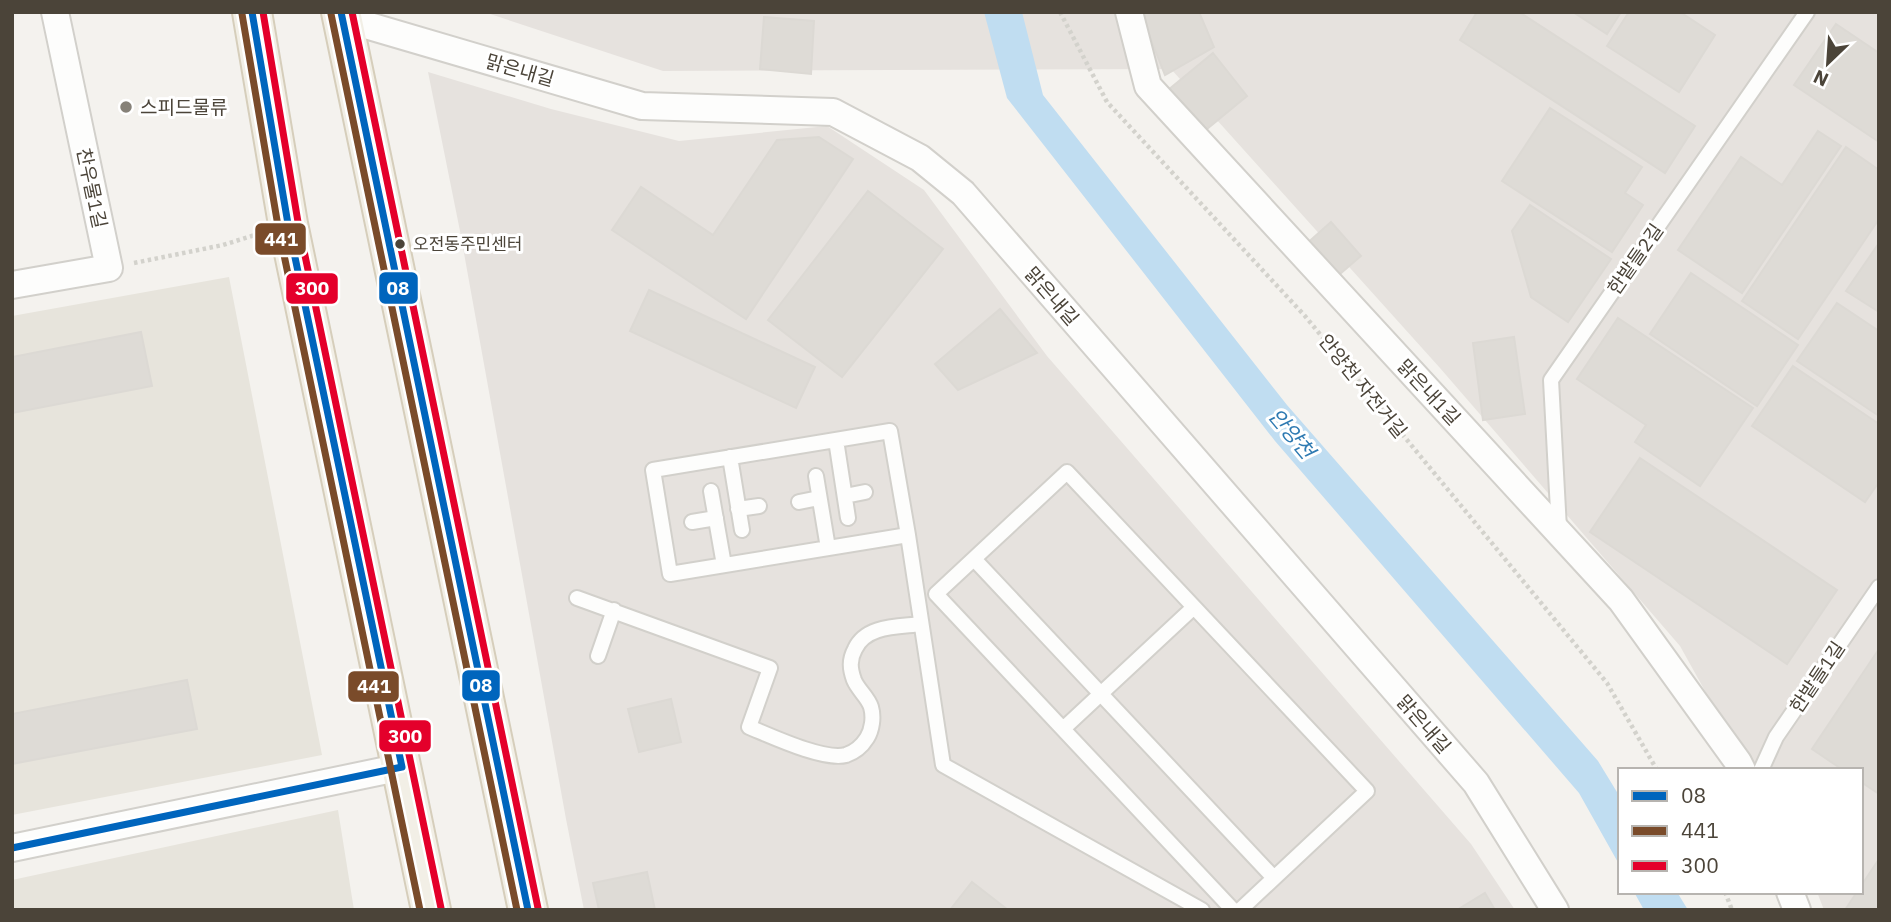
<svg xmlns="http://www.w3.org/2000/svg" width="1891" height="922" font-family="'IBM Plex Sans','Noto Sans KR',sans-serif">
<rect width="100%" height="100%" fill="#f4f2ee"/>
<path fill="#e7e4dc" d="M229,277L322,755L12,815V316Z
M338,810L354,910H12V880Z"/>
<path fill="#e6e2de" d="M484,12H1879V910H1824L1817,892H1861V770H1749L1680,646L1440,368L1171,69L663,71Z
M428,72L551,109L679,141L827,126L924,190L1047,356L1471,844L1515,910H584L566,819L460,231Z"/>
<path fill="#c0ddf1" d="M984,12H1022L1043,95L1287,405L1598,761L1620,797V866L1579,793L1275,441L1007,98Z
M1634,892H1677L1688,910H1644Z"/>
<path fill="#dedbd6" stroke="#dcd9d4" stroke-width="2" d="M1140,12H1199L1214,47L1165,75Z
M1477,12H1519L1695,126L1665,173L1460,40Z
M1573,12H1621L1607,34Z
M1629,12H1680L1715,35L1679,92L1607,46Z
M764,17L814,21L811,74L760,69Z
M1836,24L1879,53V142L1794,85Z
M1213,53L1247,96L1202,133L1167,91Z
M1550,108L1642,167L1625,193L1643,205L1612,252L1502,181Z
M1818,131L1841,146L1742,293L1678,250L1741,157L1782,185Z
M819,137L853,159L746,319L612,230L641,187L713,235L777,140Z
M1846,147L1879,170V219L1798,339L1742,301Z
M868,191L943,249L842,377L768,320Z
M1530,205L1611,259L1568,322L1531,297L1512,231Z
M1331,222L1361,256L1334,279L1304,246Z
M1879,243V312L1846,291Z
M1691,273L1798,345L1757,406L1650,334Z
M649,290L815,367L796,408L630,331Z
M1837,303L1879,331V416L1797,361Z
M1000,309L1037,353L958,390L935,364Z
M1618,318L1753,408L1700,486L1635,442L1646,425L1577,379Z
M141,332L152,386L12,413V357Z
M1514,337L1525,414L1483,420L1473,343Z
M1793,366L1879,424V482L1865,502L1752,426Z
M1640,458L1837,590L1787,664L1590,532Z
M1879,649V794L1861,782V770H1843L1812,749Z
M187,680L197,729L12,764V714Z
M671,699L681,742L639,752L628,709Z
M1877,862L1879,863V910H1845L1857,892H1861V886Z
M647,872L655,910H599L593,883Z
M972,882L1008,910H950Z
M1485,893L1495,910H1457Z"/>
<g fill="none" stroke-linecap="round" stroke-linejoin="round">
<defs>
<path id="lane" d="M890,431L908,535L670,574L653,470Z
M836,440L848,518
M730,457L742,530
M816,476L828,548
M711,491L724,565
M845,496L865,492
M799,502L819,498
M738,509L759,506
M692,522L716,518
M1559,529L1551,380L1807,12
M908,535L943,765L1202,910
M974,559L1274,878
M577,598L770,668L749,727C771,736 824,761 846,755C855,752 862,746 867,738C872,730 874,717 871,707C868,697 858,690 854,680C850,669 849,660 855,649C866,625 898,627 921,624
M598,656L614,610
M1063,729L1194,607
M1761,770L1776,737L1879,587
M1233,910L936,594L1067,472L1367,791L1240,910"/>
<path id="street" d="M1129,12L1148,86L1621,600L1738,762L1742,770
M342,18L642,106L833,112L920,158L963,193L1476,783L1555,910
M12,285L109,268L55,12
M12,848L402,767
M1790,892L1797,910"/>
<path id="primary" d="M252,12L288,224L431,910
M341,12L528,910"/>
</defs>
<use href="#lane" stroke="#d2d0cb" stroke-width="18"/>
<use href="#street" stroke="#d2d0cb" stroke-width="30"/>
<use href="#primary" stroke="#d6cebb" stroke-width="42"/>
<path stroke="#d3d2cc" stroke-width="4.5" stroke-dasharray="3.5 3.5" stroke-linecap="butt" d="M1060,12L1107,102L1305,316L1607,683L1657,770
M134,263L223,245L258,234
M1725,892L1732,910"/>
<use href="#lane" stroke="#fdfdfc" stroke-width="14"/>
<use href="#street" stroke="#fdfdfc" stroke-width="26"/>
<use href="#primary" stroke="#f2efe6" stroke-width="38"/>
<defs>
<path id="bus-1" d="M341,12L528,910
M12,848L402,767L288,224L252,12"/>
<path id="bus-2" d="M242,14L278,226L420,910
M331,14L517,910"/>
<path id="bus-3" d="M263,12L298,222L441,908
M352,12L538,908"/>
</defs>
<use href="#bus-1" stroke="#fff" stroke-width="12"/>
<use href="#bus-2" stroke="#fff" stroke-width="12"/>
<use href="#bus-3" stroke="#fff" stroke-width="12"/>
<use href="#bus-1" stroke="#0065bd" stroke-width="7"/>
<use href="#bus-2" stroke="#7a4b2a" stroke-width="7"/>
<use href="#bus-3" stroke="#e4002b" stroke-width="7"/>
</g>
<circle fill="#868178" stroke="#fff" stroke-width="2.5" cx="126" cy="107" r="7"/>
<circle fill="#4b4439" stroke="#fff" stroke-width="2.5" cx="400" cy="244" r="6"/>
<g text-anchor="middle" dominant-baseline="central" stroke-width="6" stroke-linejoin="round" paint-order="stroke">
<g font-size="17" fill="#4b4439" stroke="#fff" text-anchor="start">
<text x="413" y="244">오전동주민센터</text>
</g>
<g font-size="19" fill="#4b4439" stroke="#fff">
<text transform="translate(520 70) rotate(16)">맑은내길</text>
<text transform="translate(92 188) rotate(78)">찬우물1길</text>
<text transform="translate(1635 259) rotate(-55)">한밭들2길</text>
<text transform="translate(1052 296) rotate(49)">맑은내길</text>
<text transform="translate(1363 386) rotate(51)">안양천 자전거길</text>
<text transform="translate(1429 392) rotate(47)">맑은내1길</text>
<text transform="translate(1817 677) rotate(-56)">한밭들1길</text>
<text transform="translate(1424 724) rotate(49)">맑은내길</text>
</g>
<g font-size="19" fill="#4b4439" stroke="#fff" text-anchor="start">
<text x="140" y="107">스피드물류</text>
</g>
<g font-size="21" font-style="italic" fill="#2e7ab2" stroke="#fff">
<text transform="translate(1292 433) rotate(50)">안양천</text>
</g>
</g>
<g stroke="#fff" stroke-width="2.5">
<rect x="254" y="222" width="53" height="34" rx="7" fill="#7a4b2a"/>
<rect x="378" y="271" width="41" height="34" rx="7" fill="#0065bd"/>
<rect x="285" y="272" width="54" height="33" rx="7" fill="#e4002b"/>
<rect x="461" y="669" width="40" height="33" rx="7" fill="#0065bd"/>
<rect x="347" y="670" width="53" height="33" rx="7" fill="#7a4b2a"/>
<rect x="378" y="719" width="54" height="34" rx="7" fill="#e4002b"/>
</g>
<g font-size="19" text-anchor="middle" font-weight="bold" fill="#fff">
<text x="281" y="246">441</text>
<text x="398" y="295">08</text>
<text x="312" y="295">300</text>
<text x="481" y="692">08</text>
<text x="374" y="693">441</text>
<text x="405" y="743">300</text>
</g>
<rect width="1891" height="922" fill="none" stroke="#4b4439" stroke-width="28"/>
<rect x="1618" y="768" width="245" height="126" fill="#ffffff" stroke="#b7b4b0" stroke-width="2"/>
<rect x="1632" y="791" width="35" height="10" fill="#0065bd" stroke="#b7b4b0" stroke-width="2"/>
<text x="1681" y="803" font-size="21" fill="#4b4439">08</text>
<rect x="1632" y="826" width="35" height="10" fill="#7a4b2a" stroke="#b7b4b0" stroke-width="2"/>
<text x="1681" y="838" font-size="21" fill="#4b4439">441</text>
<rect x="1632" y="861" width="35" height="10" fill="#e4002b" stroke="#b7b4b0" stroke-width="2"/>
<text x="1681" y="873" font-size="21" fill="#4b4439">300</text>
<g transform="translate(1828 63) rotate(205)" stroke="#ffffff" stroke-width="5" paint-order="stroke">
<path d="M0-5L12 26L0 18L-12 26Z" fill="#4b4439"/>
<text y="-10" font-size="19" font-weight="bold" text-anchor="middle" fill="#4b4439">N</text>
</g>
</svg>
